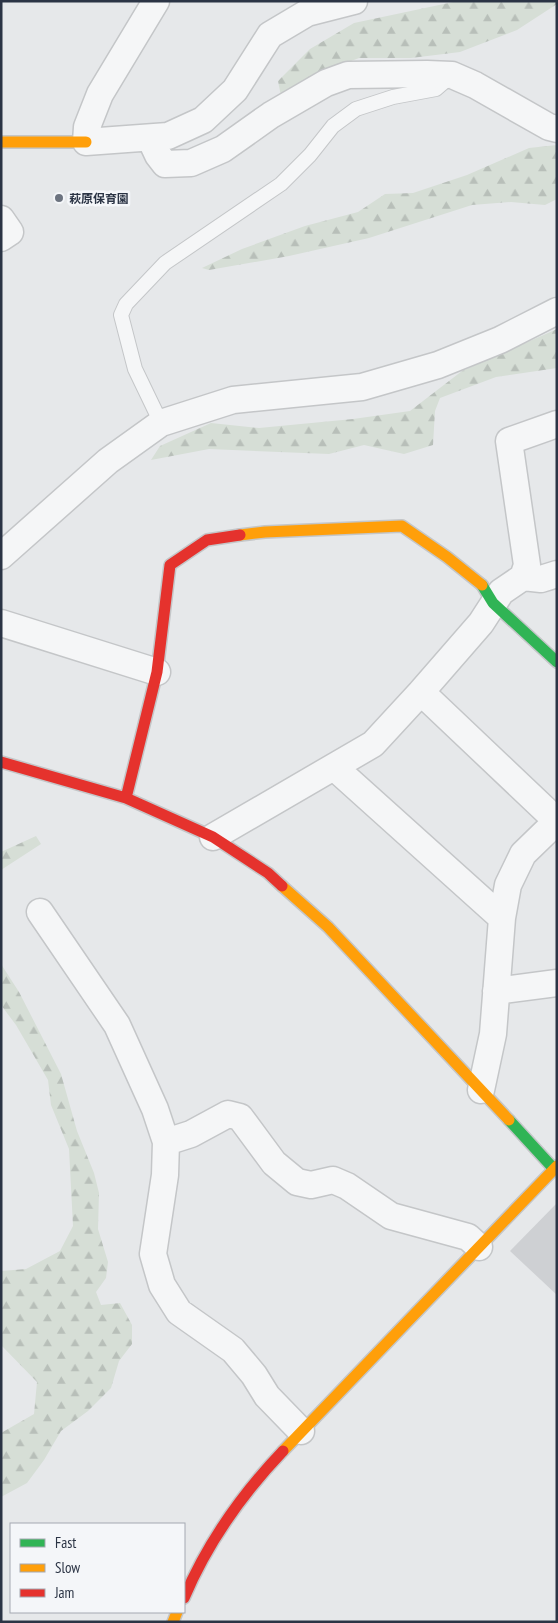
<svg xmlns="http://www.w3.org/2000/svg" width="558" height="1623" font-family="'PT Sans Narrow','Noto Sans JP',sans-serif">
<defs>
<pattern id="forest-firs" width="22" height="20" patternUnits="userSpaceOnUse" patternTransform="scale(1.25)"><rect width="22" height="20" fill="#d6ded6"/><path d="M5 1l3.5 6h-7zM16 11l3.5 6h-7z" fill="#b8bfb9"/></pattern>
</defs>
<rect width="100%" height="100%" fill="#e6e8ea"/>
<path fill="url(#forest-firs)" d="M458,1H557V4L517,30L460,52L411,58H359L310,77L281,96L278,81L310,49L354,23Z
M557,145V199L545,205L511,202L472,205L369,238L289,256L209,270L202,268L242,249L305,226L358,212L385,194L413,193L467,175L529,148Z
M557,329V368L496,377L440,398L435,411L433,445L404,454L364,445L329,454L209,449L151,460L160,446L211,423L259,428L353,419L410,411L462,371Z
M36,836L41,844L1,870V852Z
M1,964L19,992L61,1074L77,1131L94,1173L99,1193L98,1229L108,1262L106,1278L96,1292L101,1305L120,1303L132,1325V1344L119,1361L111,1388L88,1411L61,1431L44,1460L27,1483L1,1497V1433L34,1414L37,1382L1,1345V1271L26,1269L60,1251L73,1226L69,1149L51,1105L48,1080L16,1025L1,1005Z"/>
<path fill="#ced0d3" d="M557,1203V1295L510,1251Z"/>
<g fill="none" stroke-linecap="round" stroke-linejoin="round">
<defs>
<path id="lane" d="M161,423L135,369L121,315L126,304L165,263L281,184L310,155L333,126L356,109L393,97L436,89L451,76"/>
<path id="street" d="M156,1L100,94L87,127L86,142L168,136L203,120L235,90L270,35L307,13L354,1
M150,138L158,155L165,164L191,163L223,149L271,115L326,83L348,75L427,74L452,75L475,85L549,127L557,129
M1,219L10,232L1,238
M1,556L108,461L161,423L233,400L362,387L438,365L500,340L557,311
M523,577L527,565L509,441L557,424
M1,623L157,672
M421,692L557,821
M334,767L502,918
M213,837L373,744L421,692L481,623L501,592L523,577L541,579L557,574
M40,912L117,1025L155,1109L166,1142L165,1175L153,1254L162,1285L179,1312L233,1350L254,1375L267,1396L301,1431
M496,991L557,983
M481,1090L493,1034L502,918L508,885L523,854L557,821
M166,1142L191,1134L228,1114L240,1117L274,1163L297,1182L311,1185L333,1180L347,1186L391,1216L468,1237L479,1247"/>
<path id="fast" d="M482,585L493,603L557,662
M509,1120L554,1169"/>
<path id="slow" d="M1,142H86
M240,535L265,532L402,526L447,557L482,585
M282,886L328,927L509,1120
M283,1451L557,1166
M173,1622L177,1612"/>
<path id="jam" d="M1,762L126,798L213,837L268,873L282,886
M126,798L157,672L170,565L207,540L240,535
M184,1598C207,1544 242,1494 283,1451"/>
</defs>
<use href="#lane" stroke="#c4c6c8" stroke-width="16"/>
<use href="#street" stroke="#c4c6c8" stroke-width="29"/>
<use href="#fast" stroke="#c4c6c8" stroke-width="14"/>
<use href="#slow" stroke="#c4c6c8" stroke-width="14"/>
<use href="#jam" stroke="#c4c6c8" stroke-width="14"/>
<use href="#lane" stroke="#f5f6f7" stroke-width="14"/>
<use href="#street" stroke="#f5f6f7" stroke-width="26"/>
<use href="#fast" stroke="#30b455" stroke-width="11"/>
<use href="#slow" stroke="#ff9f0a" stroke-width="11"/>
<use href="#jam" stroke="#e5322d" stroke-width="11"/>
</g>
<circle fill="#6c737f" stroke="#f4f6f9" stroke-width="2" cx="59" cy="198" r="5"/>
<g text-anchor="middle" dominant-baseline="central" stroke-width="5" stroke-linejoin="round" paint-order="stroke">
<g font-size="12" font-weight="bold" fill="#2b3445" stroke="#f4f6f9" text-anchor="start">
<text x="69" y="198">萩原保育園</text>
</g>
</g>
<rect width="558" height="1623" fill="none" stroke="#2b3445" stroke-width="5"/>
<rect x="10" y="1523" width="175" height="90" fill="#f4f6f9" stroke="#a4a8b1"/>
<rect x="20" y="1539" width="25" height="8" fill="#30b455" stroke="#a4a8b1"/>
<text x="55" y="1548" font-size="15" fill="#2b3445">Fast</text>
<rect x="20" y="1564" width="25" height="8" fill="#ff9f0a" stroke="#a4a8b1"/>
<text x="55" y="1573" font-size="15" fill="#2b3445">Slow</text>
<rect x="20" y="1589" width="25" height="8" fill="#e5322d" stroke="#a4a8b1"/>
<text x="55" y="1598" font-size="15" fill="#2b3445">Jam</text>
</svg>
